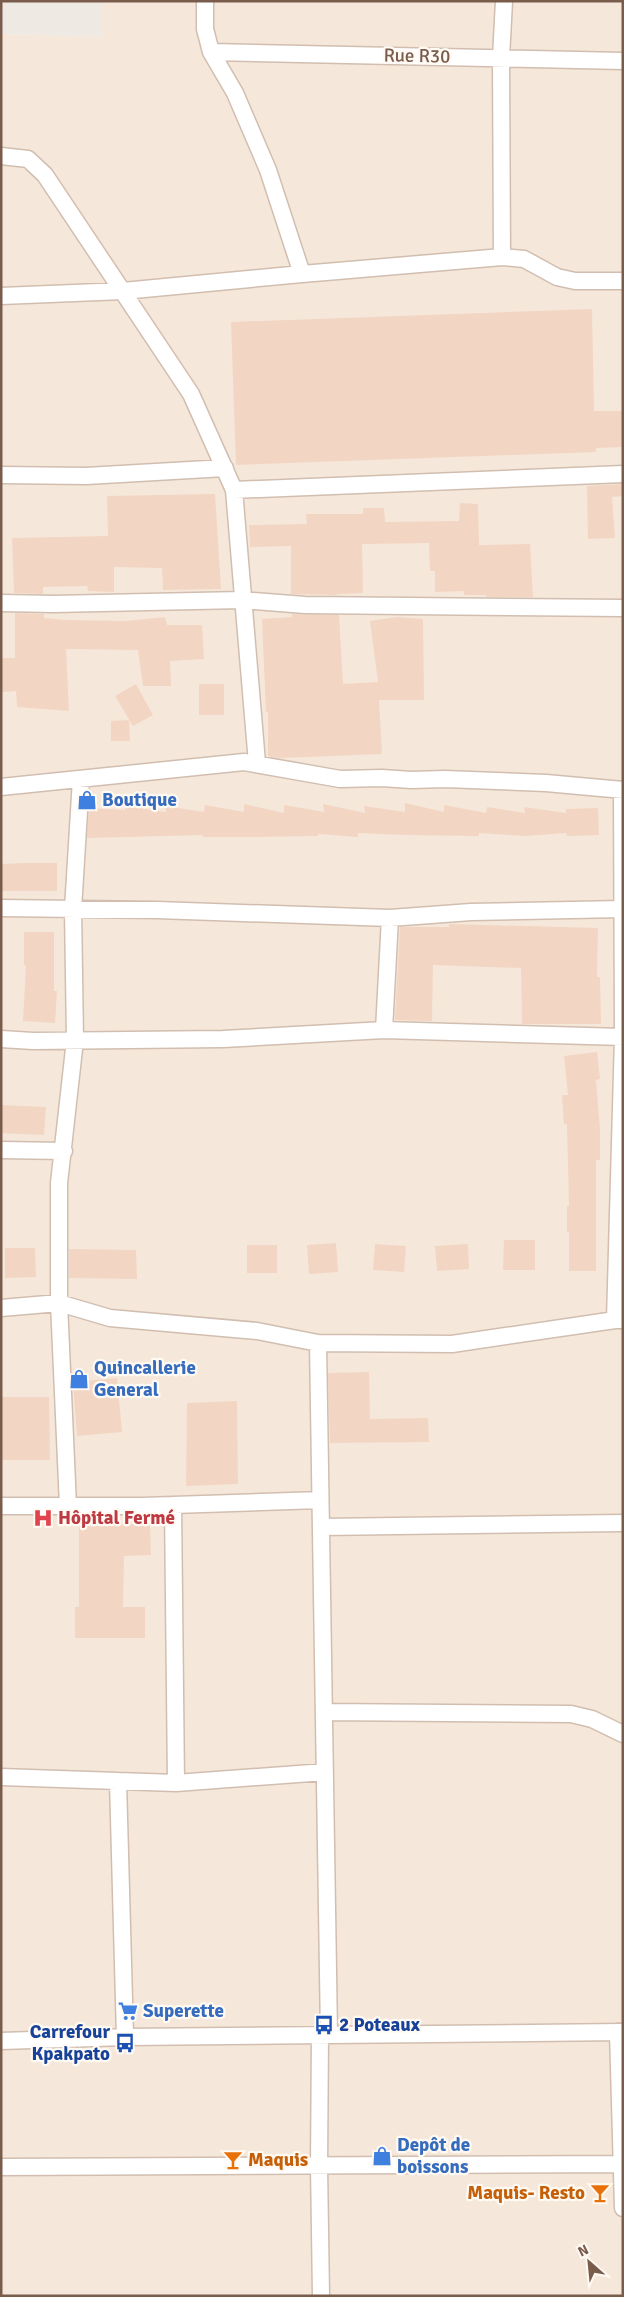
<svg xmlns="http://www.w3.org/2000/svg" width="624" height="2297" font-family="Signika,sans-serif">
<rect width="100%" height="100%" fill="#fdf6ec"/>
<path fill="#f5e8da" d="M102,1H623V2296H1V34L102,37Z"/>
<path fill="#efe9e4" d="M1,1H102V37L1,34Z"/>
<path fill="#f3d5c3" d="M592,309L594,411H623V447L596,448V452L236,465L231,322Z
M623,484V496L612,497L615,538L588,539L587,486Z
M215,494L221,589L163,590L162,568L114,567V592L88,591L87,586L43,587V594L14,593L12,538L108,536L107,496Z
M460,503L478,504L479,545L530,544L533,597H486V595H464V591L435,592V571H430L429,543L362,544L363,593L337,594V595L291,594V546L250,547L249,525L307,524L306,514H363V508H384L385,522L459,521Z
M15,613L44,614V618L65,620L125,621L165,617L167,625H202L204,659L170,661L171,686H143L138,650L66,649L69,711L17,707L16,691L1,692V658H15Z
M292,614L339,615L343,684L378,682L370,621L397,617L423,619L424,700H379L382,754L280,758L268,756V712H266L262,619L292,617Z
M136,684L153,715L133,726L115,696Z
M199,684H224V715H199Z
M129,720L130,741H111V721Z
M405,803L444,812V805L486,813L487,807L525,813L524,807L566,813V809L598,808L599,835L567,836L566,833L525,836L479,833V836L407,835L358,833V837L318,834V836L246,837H203V835L87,838L89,808L125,810V806L166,812L165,806L204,812L205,805L244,812V804L284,813V805L324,812L323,804L365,813L364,806L405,812Z
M24,863H57V891H1V864Z
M449,924L598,928L597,977H600L601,1024H522L521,968L433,965L432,1021L395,1020L400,927H449Z
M24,932H54V991H57L55,1023L23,1021L26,965H24Z
M597,1052L600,1079L596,1080L600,1130V1160H596V1271H569V1232H567V1206H569L567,1124H564L562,1095H568L564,1056Z
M1,1105L46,1107L44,1135L1,1133Z
M504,1240H535V1270H503Z
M336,1243L338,1272L309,1274L307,1245Z
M375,1244L406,1246L404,1272L373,1270Z
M468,1244L469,1269L437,1271L435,1246Z
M247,1245H277V1273H247Z
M5,1248H35L36,1277L5,1278Z
M69,1249L136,1250L137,1279L69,1278Z
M369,1372L370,1419L428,1418L429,1442L330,1443L328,1373Z
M117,1378L122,1432L77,1436L73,1382Z
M1,1397H49L50,1460H1Z
M237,1401L238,1484L186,1486L187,1403Z
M150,1523L151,1555L124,1556L123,1607H145V1638H75V1607H79V1527Z"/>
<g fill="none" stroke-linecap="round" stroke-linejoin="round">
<defs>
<path id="street" d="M205,1V29L211,52L235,93L268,170L302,274
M211,52L623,61
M1,156L28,159L45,175L191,394L234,490L257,763
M502,257L501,58L504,1
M1,296L123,291L302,274L502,257L524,259L557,277L575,281H623
M1,475L86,476L225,468
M234,490L623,474
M1,603L54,604L242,600L305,605L623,608
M1,787L244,762L340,779L382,778L411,780L445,779L546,783L623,790
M1,908L157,910L390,918L471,912L622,909
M384,1030L390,918
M1,1039L33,1041L223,1039L384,1030L623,1037
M1,1150L64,1151
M1,1308L59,1303L110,1318L257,1331L318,1343L452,1344L615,1320H623
M615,1320L623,1037L622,790
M318,1343L329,2034
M173,1505L176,1783
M1,1506H143L320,1500
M68,1506L59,1303V1183L75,1040L73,909L81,779
M321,1527L623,1523
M324,1712L571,1714L592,1719L623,1734
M1,1777L176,1783L325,1772
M118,1781L125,2037
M618,2032L623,2208
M320,2034L319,2166L321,2296
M1,2041L125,2037L623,2032
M1,2167L621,2164"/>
</defs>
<use href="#street" stroke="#d1beb0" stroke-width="19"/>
<use href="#street" stroke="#fff" stroke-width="16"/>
</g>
<defs>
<symbol id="shop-bare" viewBox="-9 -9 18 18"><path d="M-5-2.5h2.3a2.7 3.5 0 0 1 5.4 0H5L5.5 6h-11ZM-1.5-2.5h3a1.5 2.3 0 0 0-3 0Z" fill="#3f7fe0" stroke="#fffaf3" stroke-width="2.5" paint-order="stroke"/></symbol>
<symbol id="hospital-bare" viewBox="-9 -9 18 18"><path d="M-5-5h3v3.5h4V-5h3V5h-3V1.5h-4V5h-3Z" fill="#e0444e" stroke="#fffaf3" stroke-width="2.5" paint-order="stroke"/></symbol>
<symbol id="supermarket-bare" viewBox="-9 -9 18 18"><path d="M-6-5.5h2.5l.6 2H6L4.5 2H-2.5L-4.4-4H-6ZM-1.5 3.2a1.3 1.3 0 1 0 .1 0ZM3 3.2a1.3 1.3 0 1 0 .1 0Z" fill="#3f7fe0" stroke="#fffaf3" stroke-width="2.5" paint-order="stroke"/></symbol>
<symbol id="bus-bare" viewBox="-9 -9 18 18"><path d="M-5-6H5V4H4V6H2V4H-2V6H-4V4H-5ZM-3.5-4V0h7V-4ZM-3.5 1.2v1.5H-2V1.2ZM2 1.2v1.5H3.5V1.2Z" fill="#1a4fb4" stroke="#fffaf3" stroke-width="2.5" paint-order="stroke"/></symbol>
<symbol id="bar-bare" viewBox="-9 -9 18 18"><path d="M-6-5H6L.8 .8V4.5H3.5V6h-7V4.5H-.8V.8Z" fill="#e8710a" stroke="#fffaf3" stroke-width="2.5" paint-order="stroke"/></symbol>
</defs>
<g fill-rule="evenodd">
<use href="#shop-bare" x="73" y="786" width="28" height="28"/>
<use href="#shop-bare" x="65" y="1365" width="28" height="28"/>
<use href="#hospital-bare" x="29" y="1504" width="28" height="28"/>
<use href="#supermarket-bare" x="114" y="1997" width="28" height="28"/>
<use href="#bus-bare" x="310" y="2011" width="28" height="28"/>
<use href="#bus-bare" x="111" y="2029" width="28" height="28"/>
<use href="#shop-bare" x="368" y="2142" width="28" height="28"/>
<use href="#bar-bare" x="219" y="2146" width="28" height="28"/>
<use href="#bar-bare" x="586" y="2179" width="28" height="28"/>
</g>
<g text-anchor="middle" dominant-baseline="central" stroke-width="4.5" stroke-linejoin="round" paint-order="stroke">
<g font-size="19" fill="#7a5c4d" stroke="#fffaf3">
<text transform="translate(417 56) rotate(1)">Rue R30</text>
</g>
<g font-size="19" font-weight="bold" fill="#366cbe" stroke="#fffaf3" text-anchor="start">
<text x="102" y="800">Boutique</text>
<text x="94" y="1368">Quincallerie<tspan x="94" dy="22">General</tspan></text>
<text x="143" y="2011">Superette</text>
<text x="397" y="2145">Depôt de<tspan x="397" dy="22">boissons</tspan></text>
</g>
<g font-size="19" font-weight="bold" fill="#be3a42" stroke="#fffaf3" text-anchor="start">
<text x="58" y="1518">Hôpital Fermé</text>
</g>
<g font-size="19" font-weight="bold" fill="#164399" stroke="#fffaf3" text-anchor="start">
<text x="339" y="2025">2 Poteaux</text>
<text x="110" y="2032" text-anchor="end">Carrefour<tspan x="110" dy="22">Kpakpato</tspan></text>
</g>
<g font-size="19" font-weight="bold" fill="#c56008" stroke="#fffaf3" text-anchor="start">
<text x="248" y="2160">Maquis</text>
<text x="585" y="2193" text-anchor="end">Maquis- Resto</text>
</g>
</g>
<rect width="624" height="2297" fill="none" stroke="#7a5c4d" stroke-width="5"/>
<g transform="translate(589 2262) rotate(333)" stroke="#fffaf3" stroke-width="4" paint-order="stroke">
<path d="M0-4L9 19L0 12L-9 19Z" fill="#7a5c4d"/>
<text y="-8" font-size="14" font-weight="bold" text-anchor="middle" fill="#7a5c4d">N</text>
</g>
</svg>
